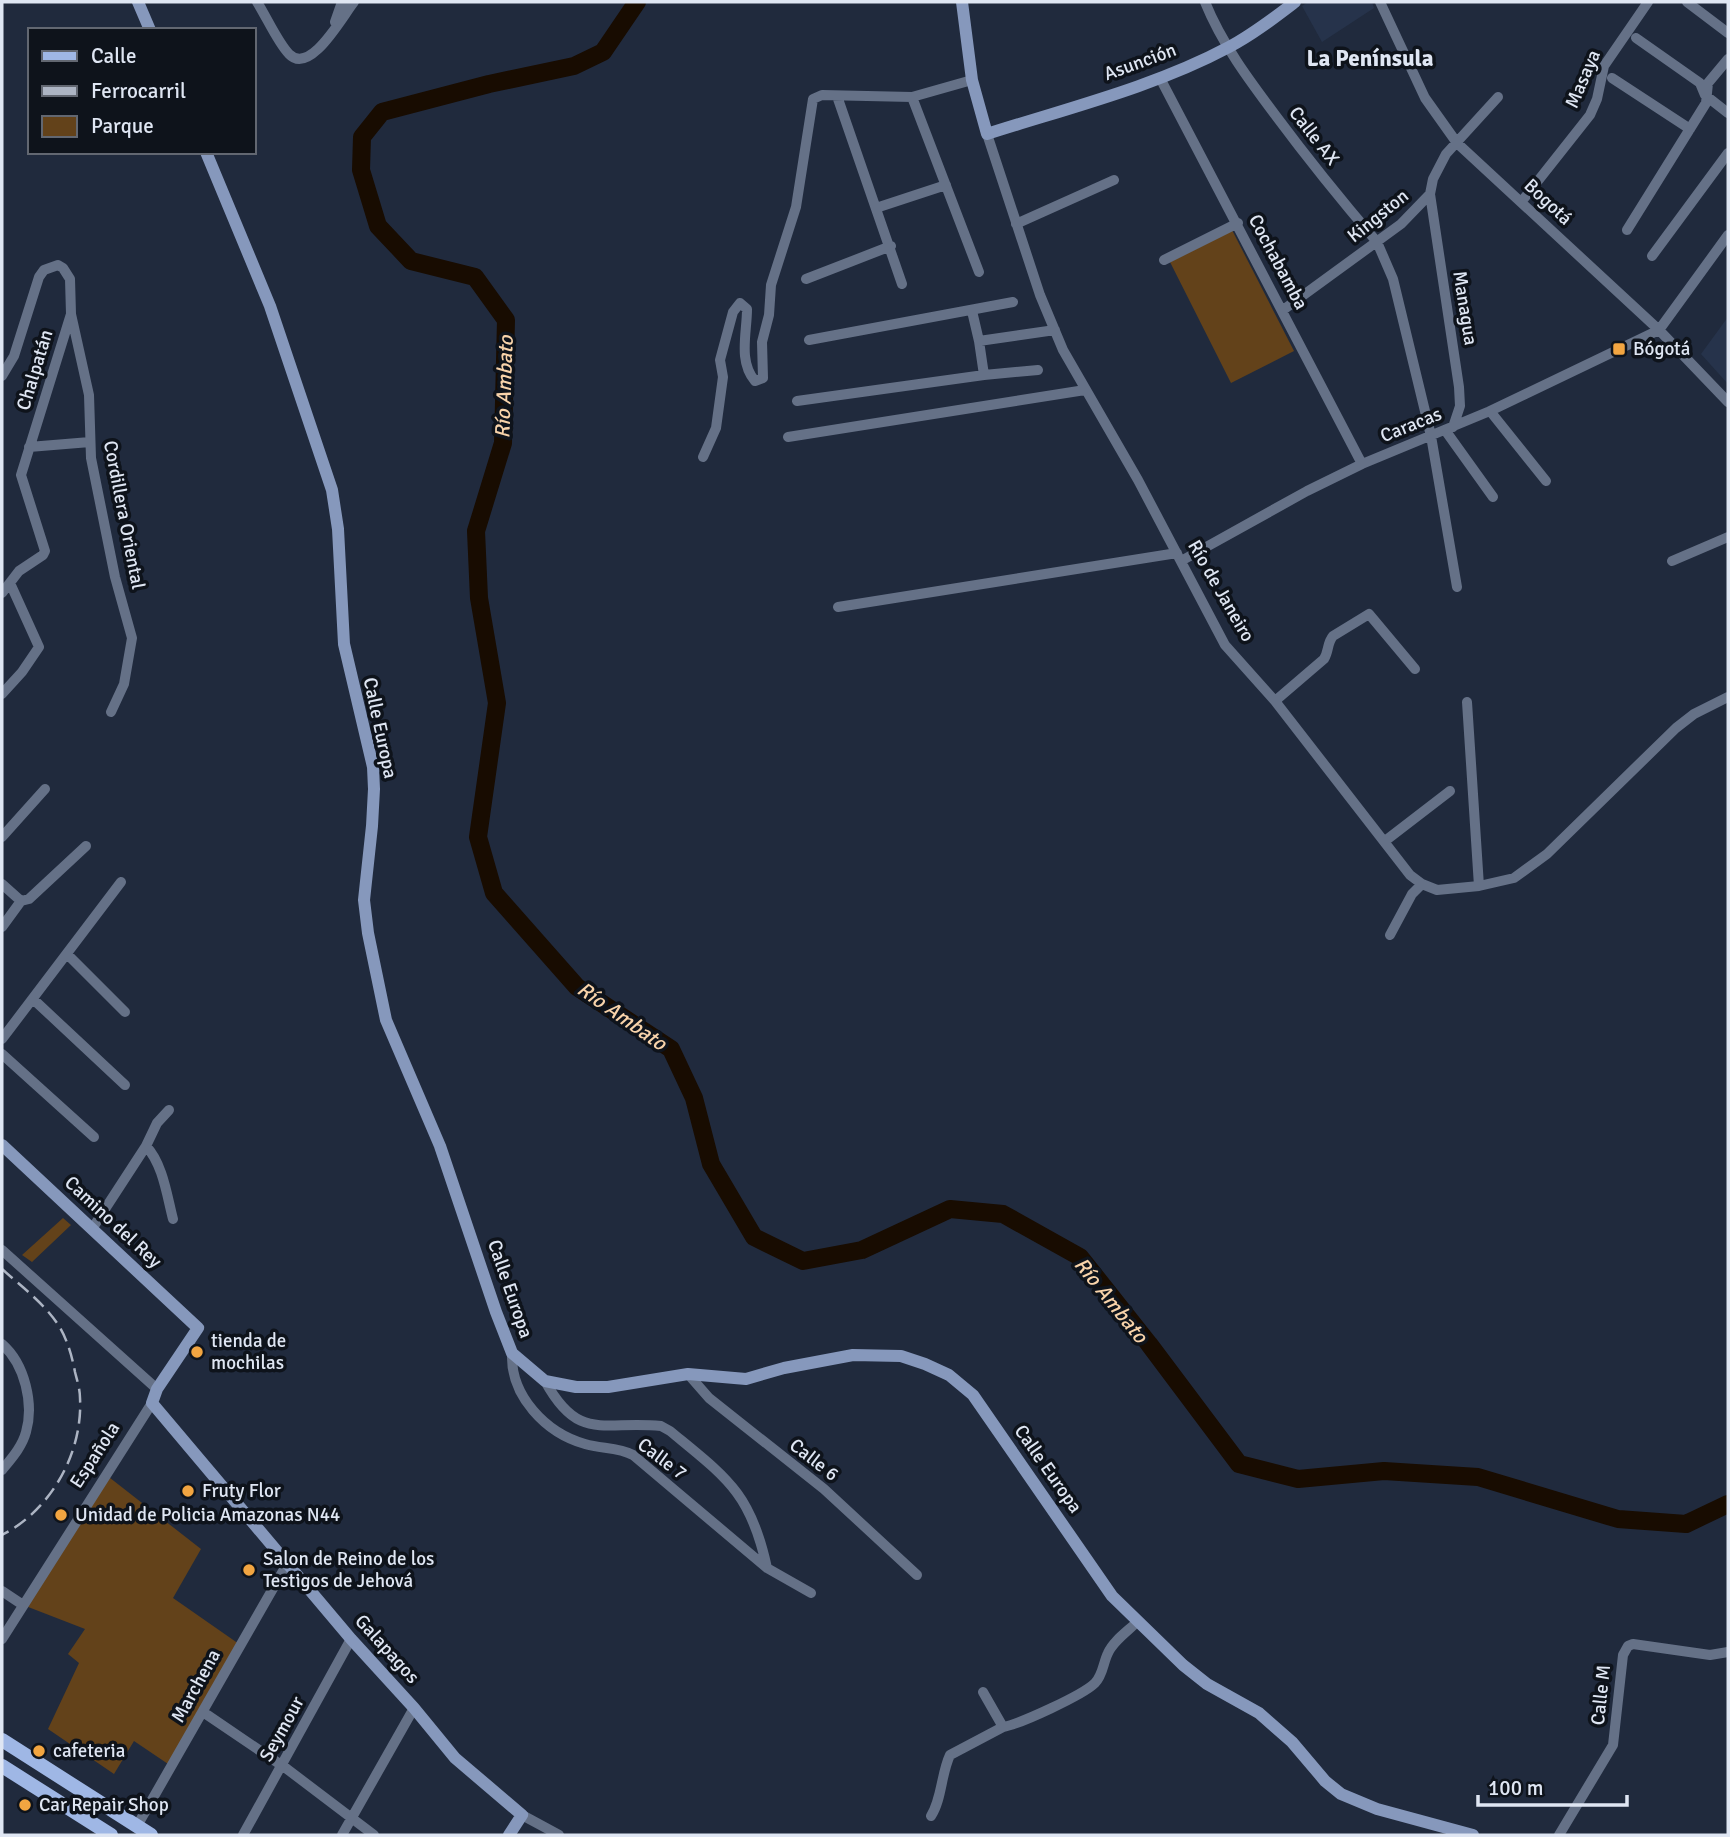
<svg xmlns="http://www.w3.org/2000/svg" width="1730" height="1837" font-family="Signika,sans-serif">
<rect width="100%" height="100%" fill="#202a3d"/>
<path fill="#26334b" d="M1308,2H1372L1374,8L1322,42L1302,6Z
M1728,317V384L1701,354Z"/>
<path fill="#63421a" d="M1232,230L1294,351L1231,383L1170,262Z
M63,1218L71,1225L32,1262L22,1255Z
M105,1474L201,1549L173,1598L239,1644L171,1766L134,1741L114,1774L48,1729L79,1663L68,1654L85,1629L23,1605Z"/>
<g fill="none" stroke-linecap="round" stroke-linejoin="round">
<path stroke="#180c01" stroke-width="18" d="M637,2L603,52L574,66L489,84L382,112L362,137L361,170L378,226L411,261L475,277L506,320L503,443L476,531L479,598L497,703L478,837L494,893L577,987L671,1049L694,1098L711,1164L754,1237L803,1261L862,1250L950,1209L1003,1214L1080,1257L1149,1344L1239,1464L1298,1479L1384,1471L1478,1477L1618,1519L1686,1524L1728,1504"/>
<path stroke="#657187" stroke-width="10" d="M257,2C266,16 278,43 289,54C310,76 342,17 354,2
M1205,2C1222,44 1249,80 1276,116C1308,159 1342,201 1377,242L1393,279L1431,436L1457,587
M1380,2L1425,98L1457,143L1659,330L1728,402
M1687,2L1728,33
M335,22L342,2
M1636,38L1700,83L1705,95L1728,113
M1160,78L1362,464
M1612,78L1690,129
M837,96L902,284
M912,97L979,272
M987,134L1040,295L1063,350L1138,480L1225,645L1275,701L1410,875L1422,884L1437,890L1479,886L1514,878L1547,854L1676,728L1694,714L1728,697
M1430,194L1459,387L1460,406L1453,427
M1522,201L1590,115L1597,99L1604,66L1648,2
M876,208L946,185
M1016,224L1114,180
M1627,230L1706,103L1708,83L1728,59
M1652,256L1728,153
M1164,260L1238,223
M806,279L891,246
M1283,310L1401,224L1430,194L1433,179L1446,154L1498,97
M972,311L979,341
M809,340L1013,302
M984,375L979,341L1055,330
M2,376L14,356L39,277L44,270L58,265L63,268L70,279L71,314L89,395L91,458L115,577L132,638L124,684L111,712
M797,401L984,375L1038,370
M1490,411L1546,481
M1445,430L1493,497
M788,437L1085,390
M29,447L90,442
M703,457L716,428L723,377L720,360L733,312L740,303L747,309C747,333 738,361 755,381L763,378L762,342L769,315L771,285L796,207L813,99L822,95L912,97L972,80
M1181,561L1307,491L1362,464L1490,411L1659,330L1728,235
M1672,561L1728,537
M2,593L19,571L43,555L45,551L21,475L71,314
M838,607L1177,553
M2,694L22,672L39,647L10,583
M1275,701L1324,659C1329,651 1327,643 1333,636L1369,614L1415,669
M1467,702L1479,886
M2,837L45,789
M1385,841L1450,791
M2,884L21,901
M2,927L21,901L29,899L86,846
M1390,935L1412,894L1422,884
M67,954L125,1012
M33,999L125,1085
M2,1039L121,882
M2,1054L94,1137
M146,1146L157,1123L169,1110
M92,1229L146,1146C163,1164 167,1196 173,1219
M2,1250L157,1389
M2,1344C25,1364 34,1404 26,1432C22,1447 11,1459 2,1470
M512,1353C510,1396 546,1433 585,1444C601,1449 618,1447 633,1455L767,1568L811,1593
M688,1374L709,1398L824,1489L917,1575
M545,1381C579,1443 603,1420 661,1426L670,1431C727,1478 751,1493 767,1568
M2,1591L23,1605
M2,1639L152,1403
M203,1712L287,1769L374,1835
M1003,1727C1020,1724 1083,1695 1095,1683C1103,1675 1103,1663 1108,1653C1113,1641 1128,1631 1137,1622
M522,1815L559,1835
M931,1816C942,1799 941,1774 950,1755L1003,1727L983,1692
M137,1826L287,1564
M243,1835L351,1639
M342,1835L414,1708
M1559,1835L1613,1745L1623,1655L1628,1646L1633,1644L1710,1655L1728,1652"/>
<path stroke="#8698bc" stroke-width="12" d="M138,2L150,30
M962,2L972,80L987,134C1068,108 1154,87 1229,47C1252,35 1274,18 1295,2
M206,152L270,306L332,490L338,529L344,644L373,767L374,789L372,826L364,900L368,933L386,1020L440,1146L496,1312L512,1353L545,1381L576,1387H608L688,1374L746,1379L784,1368L853,1355L901,1356L925,1364L949,1375L973,1395L1112,1596L1183,1665L1207,1684L1259,1713L1292,1742L1325,1781L1341,1794L1377,1809L1473,1835
M2,1145L198,1328L157,1389L152,1403L351,1639L414,1708L455,1758L522,1815L509,1835"/>
<path stroke="#9fb7e5" stroke-width="14" d="M2,1740L151,1835
M2,1766L111,1835"/>
<path stroke="#acb4c3" stroke-width="2.5" stroke-dasharray="14 7" stroke-linecap="butt" d="M2,1269C22,1287 44,1303 59,1326C67,1339 72,1356 75,1372C77,1380 80,1389 80,1398C83,1453 51,1510 2,1535"/>
</g>
<g fill="#f2a541" stroke="#0e131b" stroke-width="2.5">
<rect x="1612" y="342" width="14" height="14" rx="3.5"/>
<circle cx="197" cy="1352" r="7"/>
<circle cx="188" cy="1491" r="7"/>
<circle cx="61" cy="1515" r="7"/>
<circle cx="249" cy="1570" r="7"/>
<circle cx="39" cy="1751" r="7"/>
<circle cx="25" cy="1805" r="7"/>
</g>
<g text-anchor="middle" dominant-baseline="central" stroke-width="7" stroke-linejoin="round" paint-order="stroke">
<g font-size="19" fill="#dfe6f3" stroke="#0e131b">
<text transform="translate(1140 62) rotate(-20)">Asunción</text>
<text transform="translate(1583 79) rotate(-67)">Masaya</text>
<text transform="translate(1314 136) rotate(52)">Calle AX</text>
<text transform="translate(1548 202) rotate(43)">Bogotá</text>
<text transform="translate(1378 216) rotate(-39)">Kingston</text>
<text transform="translate(1278 262) rotate(62)">Cochabamba</text>
<text transform="translate(1465 308) rotate(81)">Managua</text>
<text transform="translate(35 370) rotate(-73)">Chalpatán</text>
<text transform="translate(1411 425) rotate(-22)">Caracas</text>
<text transform="translate(124 515) rotate(79)">Cordillera Oriental</text>
<text transform="translate(1221 591) rotate(60)">Río de Janeiro</text>
<text transform="translate(380 728) rotate(78)">Calle Europa</text>
<text transform="translate(113 1222) rotate(43)">Camino del Rey</text>
<text transform="translate(510 1289) rotate(71)">Calle Europa</text>
<text transform="translate(95 1455) rotate(-57)">Española</text>
<text transform="translate(662 1459) rotate(37)">Calle 7</text>
<text transform="translate(814 1460) rotate(38)">Calle 6</text>
<text transform="translate(1048 1469) rotate(55)">Calle Europa</text>
<text transform="translate(387 1649) rotate(48)">Galapagos</text>
<text transform="translate(196 1686) rotate(-61)">Marchena</text>
<text transform="translate(1601 1695) rotate(-84)">Calle M</text>
<text transform="translate(282 1729) rotate(-61)">Seymour</text>
</g>
<g font-size="19" fill="#dfe6f3" stroke="#0e131b" text-anchor="start">
<text x="1633" y="349">Bógotá</text>
<text x="211" y="1341">tienda de<tspan x="211" dy="22">mochilas</tspan></text>
<text x="202" y="1491">Fruty Flor</text>
<text x="75" y="1515">Unidad de Policia Amazonas N44</text>
<text x="263" y="1559">Salon de Reino de los<tspan x="263" dy="22">Testigos de Jehová</tspan></text>
<text x="53" y="1751">cafeteria</text>
<text x="39" y="1805">Car Repair Shop</text>
</g>
<g font-size="21" font-style="italic" fill="#f8d3aa" stroke="#0e131b">
<text transform="translate(504 387) rotate(-88)">Río Ambato</text>
<text transform="translate(622 1016) rotate(35)">Río Ambato</text>
<text transform="translate(1111 1300) rotate(51)">Río Ambato</text>
</g>
<g font-size="23" font-weight="bold" fill="#dfe6f3" stroke="#0e131b">
<text x="1370" y="58">La Península</text>
</g>
</g>
<rect width="1730" height="1837" fill="none" stroke="#dfe6f3" stroke-width="7"/>
<rect x="28" y="28" width="228" height="126" fill="#0e131b" stroke="#626771" stroke-width="2"/>
<rect x="42" y="51" width="35" height="10" fill="#9fb7e5" stroke="#626771" stroke-width="2"/>
<text x="91" y="63" font-size="21" fill="#dfe6f3">Calle</text>
<rect x="42" y="86" width="35" height="10" fill="#acb4c3" stroke="#626771" stroke-width="2"/>
<text x="91" y="98" font-size="21" fill="#dfe6f3">Ferrocarril</text>
<rect x="42" y="116" width="35" height="21" fill="#63421a" stroke="#626771" stroke-width="2"/>
<text x="91" y="133" font-size="21" fill="#dfe6f3">Parque</text>
<path d="M1478 1795v10h149v-10" fill="none" stroke="#dfe6f3" stroke-width="3.5"/>
<text x="1488" y="1795" font-size="21" fill="#dfe6f3" stroke="#0e131b" stroke-width="5" paint-order="stroke">100 m</text>
</svg>
